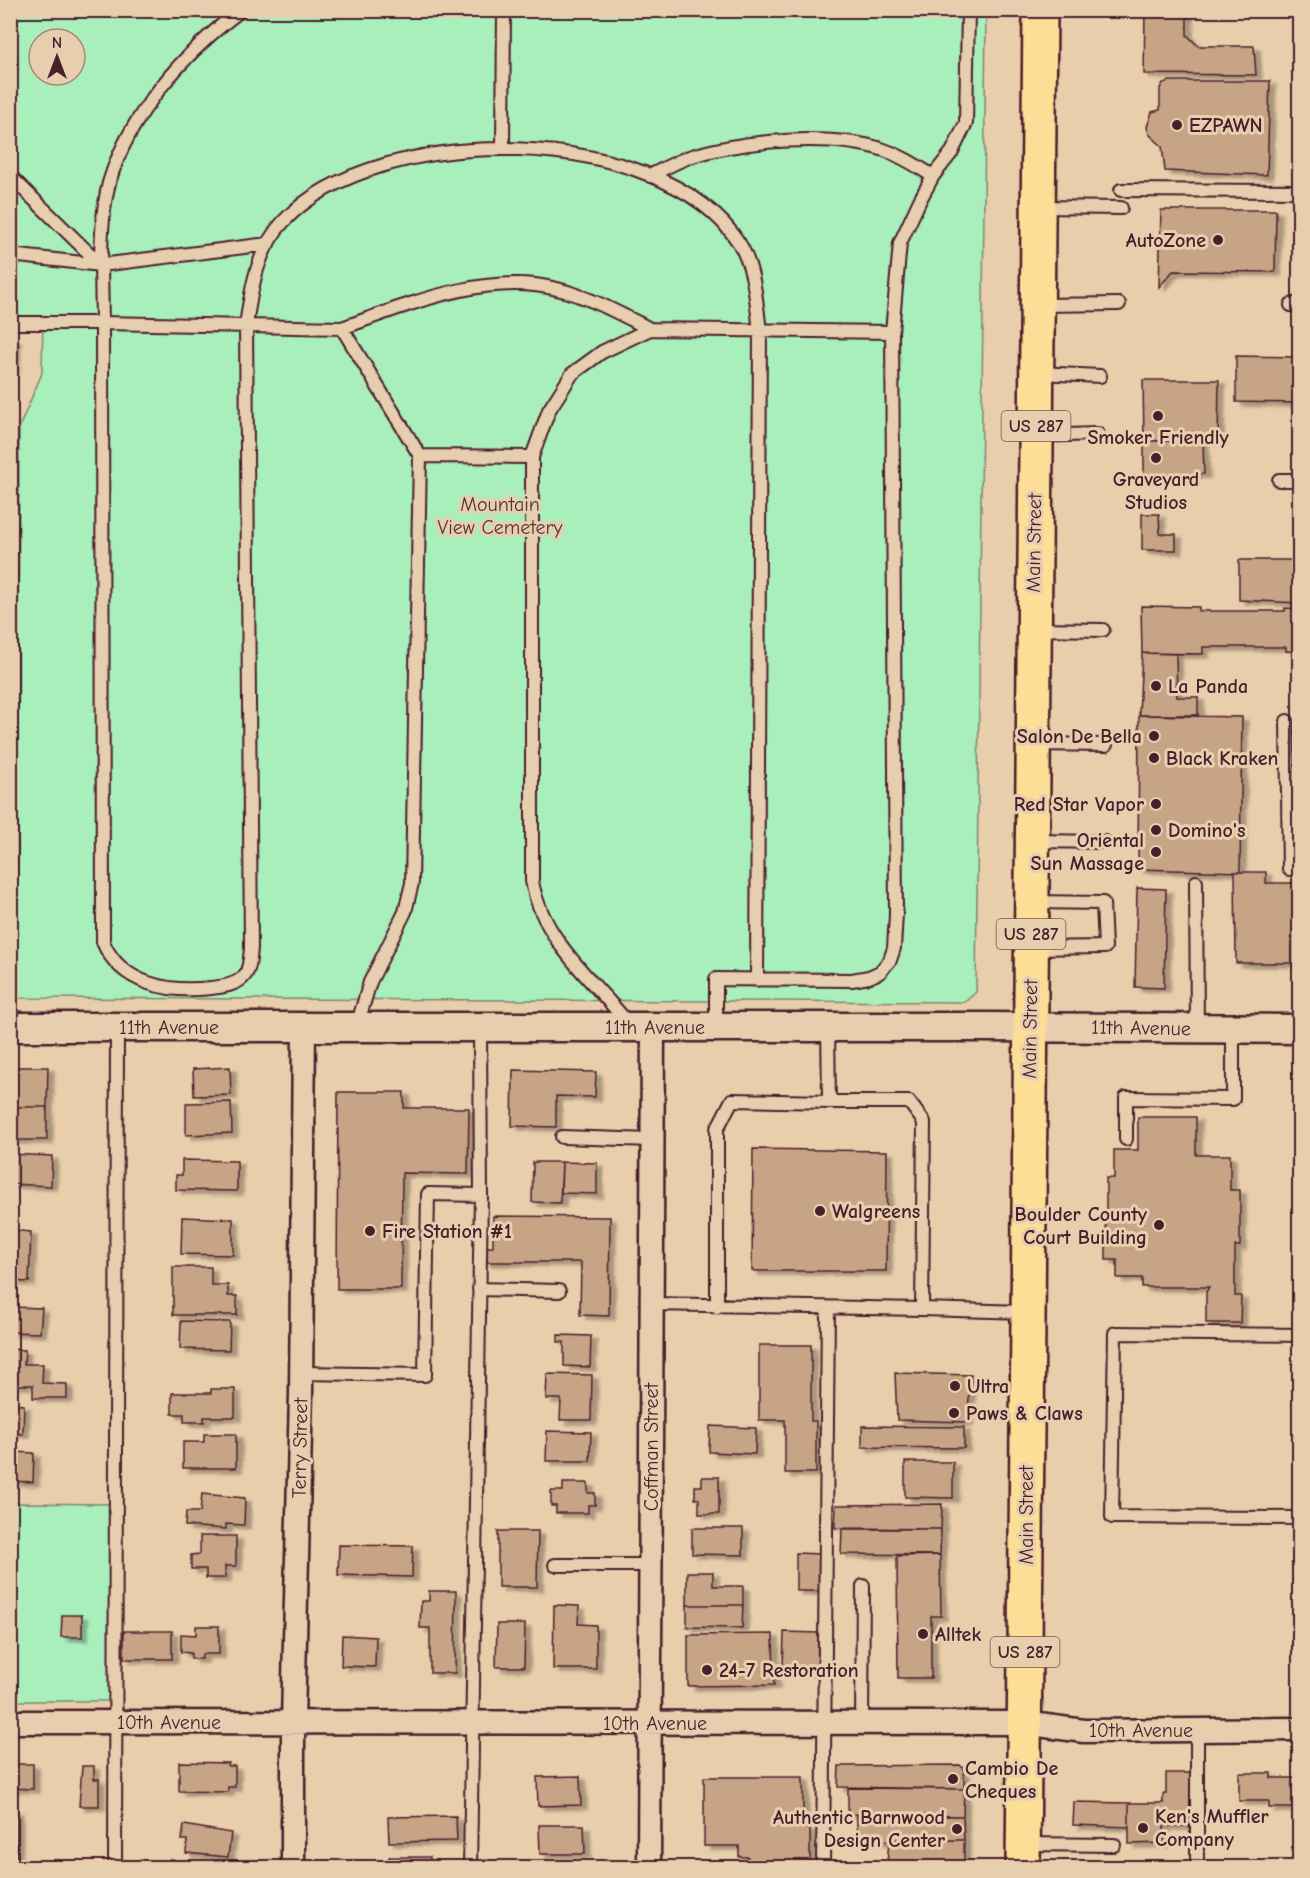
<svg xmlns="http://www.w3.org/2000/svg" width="1310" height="1878" font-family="'Comic Neue',sans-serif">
<defs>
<filter id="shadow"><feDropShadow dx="6" dy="4" stdDeviation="1.5" flood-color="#0004"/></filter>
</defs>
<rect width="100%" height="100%" fill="#e9ceab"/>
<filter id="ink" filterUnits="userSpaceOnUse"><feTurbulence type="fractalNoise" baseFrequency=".0167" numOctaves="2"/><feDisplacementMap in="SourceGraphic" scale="12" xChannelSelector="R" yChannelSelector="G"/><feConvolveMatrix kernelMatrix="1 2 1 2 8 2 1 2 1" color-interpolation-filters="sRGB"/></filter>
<g filter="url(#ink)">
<path fill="#a9efbb" stroke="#7a8773" stroke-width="1.5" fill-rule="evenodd" d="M11,11H986L976,992L965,1002L17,998L19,428L42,373L43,319L11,315ZM39,39H75V75H39Z
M11,1503L111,1504V1701H11Z"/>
<path fill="#c7a485" stroke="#4a1f2b" stroke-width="1.5" filter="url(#shadow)" d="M1145,11H1187V35L1198,46H1254L1256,75L1144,74Z
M1169,81H1270L1267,175L1165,171L1162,146L1149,134L1147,127L1152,112L1160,110V88L1163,83Z
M1161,210H1276L1275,272L1173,271L1159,287Z
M1297,212H1300V259H1298Z
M10,338H15L13,370H10Z
M1236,356L1300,357V403L1236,402Z
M1143,380H1219L1218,440L1144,441Z
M1144,441H1203L1204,474L1144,475Z
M1142,514H1159L1160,534H1176V550H1142Z
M1239,560H1300V603L1239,600Z
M1141,606L1199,607V611H1285V608L1300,609V652L1286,651V647H1203V654L1142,653Z
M1142,653L1176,654L1177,697H1198V715H1139Z
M1139,715L1242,717L1240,872L1138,869Z
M1235,872H1266V883H1300V963H1236Z
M1137,888L1166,889L1164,988L1135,987Z
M16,1067H48L47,1107H16Z
M230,1067L231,1095L194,1096L193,1069Z
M513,1070L596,1072L595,1097L556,1096V1127L512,1126Z
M338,1092H404V1108H469L468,1174L402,1173L401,1289H337Z
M231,1102L232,1133L186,1135V1103Z
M10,1107H47V1140H10Z
M1138,1117H1196V1155H1230V1190H1240V1246H1235V1296H1241L1240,1323H1206V1292L1209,1287H1142V1278H1117V1260H1106V1178H1114V1150H1138Z
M753,1149L887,1151L886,1271H752Z
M10,1154L52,1156L51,1186L10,1184Z
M182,1160L237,1161V1191L176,1190V1175H182Z
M533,1162H562L560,1203L532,1202Z
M562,1162L597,1163V1194L561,1193Z
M493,1216L610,1217L609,1316L580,1315L581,1262H484L485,1247H493Z
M182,1217L233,1219V1255L181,1254Z
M10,1230L31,1232L29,1282L10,1281Z
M173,1267H211V1285H228V1296H237V1315H173Z
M10,1307L42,1308L40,1333L10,1332Z
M181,1321L230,1322L229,1350L180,1349Z
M558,1335L591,1336L590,1367L564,1366V1342H558Z
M759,1345H811V1421H816V1473H785V1420H759Z
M10,1349L25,1350L24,1364H43L42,1383L67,1384V1398H33V1385H10Z
M895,1373L971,1375L967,1422L897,1420Z
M547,1374L592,1375L591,1420H560L561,1399H546Z
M211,1389H235V1417H204V1422H184V1414H172V1393H211Z
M10,1404L24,1405L23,1434L10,1433Z
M710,1426L756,1428L755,1454L709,1452Z
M862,1426L964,1427V1448L862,1447Z
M547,1431L591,1432L590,1461H546Z
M204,1434H236V1468H183V1442H204Z
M10,1452L34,1453L33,1482L10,1481Z
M905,1462H953V1498L905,1497Z
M702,1477H719V1514H699V1499H695V1486H702Z
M563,1483H588V1493H595V1505H588V1513H556V1506H551V1491H563Z
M202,1494L245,1498L244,1525L226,1524V1529L185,1526L186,1512H200Z
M942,1504L941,1529L835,1528L836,1505Z
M692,1528H743V1555L692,1554Z
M842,1529H941L940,1555L841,1554Z
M498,1531H538L537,1587H498Z
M200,1536H236V1566H225V1578H206V1569H191V1555L200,1554Z
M339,1545L413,1546L412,1577L338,1575Z
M796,1553L820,1554L819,1591H796Z
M940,1555L941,1616H931V1678H898L897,1556Z
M687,1572H713V1586H743V1605H687Z
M429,1591H456L455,1673H430V1628H420L421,1601H429Z
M554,1605L579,1606L578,1624L596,1625V1669H553Z
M687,1605H743L742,1628L687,1627Z
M62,1615H82V1637H61Z
M497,1624H525L524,1667H496Z
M196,1626H219V1654H202V1659H191V1653L181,1652V1634L196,1635Z
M124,1631H172V1659H124Z
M784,1632L819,1633L817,1672L783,1671Z
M773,1634L774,1685L688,1686V1635Z
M342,1635L376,1637L375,1667L341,1666Z
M179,1762L229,1763L228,1766H235V1787H228V1792L179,1791Z
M10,1764H33V1789L10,1788Z
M960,1765L964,1769V1789L838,1787L839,1766Z
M82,1766H94V1779H99V1806H79Z
M1166,1773H1193V1826H1164V1843L1129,1844V1803H1163V1794H1166Z
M1239,1773H1271V1778H1300V1808H1269V1801H1239Z
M580,1776L581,1805L538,1806L537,1777Z
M704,1777H803V1828H810V1868H748V1857H739V1846H704Z
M848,1788L964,1789L963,1816L848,1814Z
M1074,1802L1129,1803V1827L1073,1825Z
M10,1810H17V1838H10Z
M456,1816L457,1841L389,1842L388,1817Z
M857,1816H963L964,1840L857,1841Z
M184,1825L231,1833L228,1857L186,1853L187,1840H182Z
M539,1825H584L585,1854H540Z
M10,1838H17L16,1865H10Z
M889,1840H964V1868L899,1867V1863H887Z
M389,1857H430V1865H439V1868H389Z"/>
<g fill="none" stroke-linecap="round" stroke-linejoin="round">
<defs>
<path id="service" d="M503,147L504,10
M10,176L101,265
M650,176C663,169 677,161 692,156C744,140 832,133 884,150C902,156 917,166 933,176
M1121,190L1300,191
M1039,207L1121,208
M10,255L101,265
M101,265C101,238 102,210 109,183C129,114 185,52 241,10
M1040,305L1119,304
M1291,305L1300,302
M10,323H102L101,265L268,244
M342,328C407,305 487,271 557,289C590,297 620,314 650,329
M892,332L900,243L920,200L933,176L952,152L966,123L968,10
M1038,373L1100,376
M1036,436L1098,434
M420,456L532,457V881C542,939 592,980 628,1023
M532,457L549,410L572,374L602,352L650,329L892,332L896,914L894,948L890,960L880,972L869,977L852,980L716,979V1027
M1279,480H1300
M1035,629L1103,630
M1287,721L1289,869H1300
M1034,744L1106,745
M1034,841L1105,842
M1196,882L1197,1029
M1032,948L1105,947L1103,903L1034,902
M357,1026L370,982L405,912L412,883L420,456L342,328L102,323L103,942C121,985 170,993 211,988C222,987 238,985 245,975C250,968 250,957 251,948L246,326C251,290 257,249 284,221C377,121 662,122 739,243C755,269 756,301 760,331L757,980
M829,1102H909L924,1122L922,1309L1028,1312
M562,1137L652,1140
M1126,1139V1098L1233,1099V1029
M479,1289L559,1291
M651,1304L922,1309
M717,1307V1129L732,1100L829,1102L828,1027
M1300,1335L1115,1333L1112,1517L1300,1518
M301,1373L425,1375L428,1194L481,1195
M555,1565H650
M862,1723L863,1586
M1197,1730V1868
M1025,1844L1114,1845
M115,1868L117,1027
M470,1868L481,1195L480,1028
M823,1868L828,1309"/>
<path id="minor" d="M10,1722L1024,1723L1084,1731L1300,1729
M293,1868V1722L301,1393L304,1027
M649,1868L653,1027"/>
<path id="tertiary" d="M10,1027H983L1300,1029"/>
<path id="trunk" d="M1023,1868L1040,10"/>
</defs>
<use href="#service" stroke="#4a1f2b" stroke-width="16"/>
<use href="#minor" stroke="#4a1f2b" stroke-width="27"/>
<use href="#tertiary" stroke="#4a1f2b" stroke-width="33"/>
<use href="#trunk" stroke="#4a1f2b" stroke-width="38"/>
<use href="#service" stroke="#e7ceaf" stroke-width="12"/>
<use href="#minor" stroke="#e7ceaf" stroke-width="22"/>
<use href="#tertiary" stroke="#e7ceaf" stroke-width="28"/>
<use href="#trunk" stroke="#fdde96" stroke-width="33"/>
</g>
</g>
<g fill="#4a1f2b" stroke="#e7ceaf" stroke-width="2">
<circle cx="1177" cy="125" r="6"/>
<circle cx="1218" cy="240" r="6"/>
<circle cx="1158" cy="416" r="6"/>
<circle cx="1156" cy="458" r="6"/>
<circle cx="1156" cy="686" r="6"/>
<circle cx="1154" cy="736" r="6"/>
<circle cx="1154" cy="758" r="6"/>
<circle cx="1156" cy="804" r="6"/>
<circle cx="1156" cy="830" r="6"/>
<circle cx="1156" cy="852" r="6"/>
<circle cx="820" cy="1211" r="6"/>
<circle cx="1159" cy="1225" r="6"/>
<circle cx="370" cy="1231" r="6"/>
<circle cx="955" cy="1386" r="6"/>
<circle cx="954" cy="1413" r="6"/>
<circle cx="923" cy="1634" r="6"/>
<circle cx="707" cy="1670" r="6"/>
<circle cx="953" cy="1779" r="6"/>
<circle cx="1143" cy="1828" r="6"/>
<circle cx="957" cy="1829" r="6"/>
</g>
<g text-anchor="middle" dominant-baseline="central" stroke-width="6" stroke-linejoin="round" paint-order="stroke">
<g fill="#e7ceaf" stroke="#795453" stroke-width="1.5">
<rect x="1001.5" y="411" width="69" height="30" rx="4.5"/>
<rect x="996.5" y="919" width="69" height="30" rx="4.5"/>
<rect x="990.5" y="1637" width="69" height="30" rx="4.5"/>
</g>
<g font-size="18" font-weight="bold" fill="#4a1f2b">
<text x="1036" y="426">US 287</text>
<text x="1031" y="934">US 287</text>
<text x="1025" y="1652">US 287</text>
</g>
<g font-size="20" font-weight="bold" fill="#4a1f2b" stroke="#e7ceaf" text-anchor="start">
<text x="1189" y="125">EZPAWN</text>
<text x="1206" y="240" text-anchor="end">AutoZone</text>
<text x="1158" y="437" text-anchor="middle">Smoker Friendly</text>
<text x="1156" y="479" text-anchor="middle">Graveyard<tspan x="1156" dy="23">Studios</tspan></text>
<text x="1168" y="686">La Panda</text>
<text x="1142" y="736" text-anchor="end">Salon De Bella</text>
<text x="1166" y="758">Black Kraken</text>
<text x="1144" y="804" text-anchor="end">Red Star Vapor</text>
<text x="1168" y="830">Domino's</text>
<text x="1144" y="840" text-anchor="end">Oriental<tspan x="1144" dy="23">Sun Massage</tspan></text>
<text x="832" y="1211">Walgreens</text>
<text x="1147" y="1214" text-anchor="end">Boulder County<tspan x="1147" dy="23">Court Building</tspan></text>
<text x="382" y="1231">Fire Station #1</text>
<text x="967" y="1386">Ultra</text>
<text x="966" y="1413">Paws &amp; Claws</text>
<text x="935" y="1634">Alltek</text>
<text x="719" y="1670">24-7 Restoration</text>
<text x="965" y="1768">Cambio De<tspan x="965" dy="23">Cheques</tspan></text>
<text x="1155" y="1816">Ken's Muffler<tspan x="1155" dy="23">Company</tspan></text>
<text x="945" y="1817" text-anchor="end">Authentic Barnwood<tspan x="945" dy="23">Design Center</tspan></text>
</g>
<g font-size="20" fill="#543439" stroke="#e7ceaf">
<text x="500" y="504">Mountain<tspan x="500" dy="23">View Cemetery</tspan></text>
</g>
<g font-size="20" fill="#4a1f2b" stroke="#e7ceaf">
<text transform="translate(1034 543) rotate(-89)">Main Street</text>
<text x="169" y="1027">11th Avenue</text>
<text x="655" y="1027">11th Avenue</text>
<text transform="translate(1141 1028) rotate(1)">11th Avenue</text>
<text transform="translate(1030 1029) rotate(-89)">Main Street</text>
<text transform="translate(651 1447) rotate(-90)">Coffman Street</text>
<text transform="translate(300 1448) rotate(-89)">Terry Street</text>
<text transform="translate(1026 1515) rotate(-90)">Main Street</text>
<text x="169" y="1722">10th Avenue</text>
<text x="655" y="1723">10th Avenue</text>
<text x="1141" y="1730">10th Avenue</text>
</g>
</g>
<rect width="1310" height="1878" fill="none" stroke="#e7ceaf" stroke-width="36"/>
<rect x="18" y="18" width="1274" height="1842" fill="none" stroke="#4a1f2b" stroke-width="2" filter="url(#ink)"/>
<g transform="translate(57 57)"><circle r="28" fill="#e7ceaf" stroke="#a8887a" stroke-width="1.5"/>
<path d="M0-4.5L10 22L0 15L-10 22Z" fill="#4a1f2b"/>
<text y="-9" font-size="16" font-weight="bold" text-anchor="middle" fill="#4a1f2b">N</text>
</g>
</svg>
